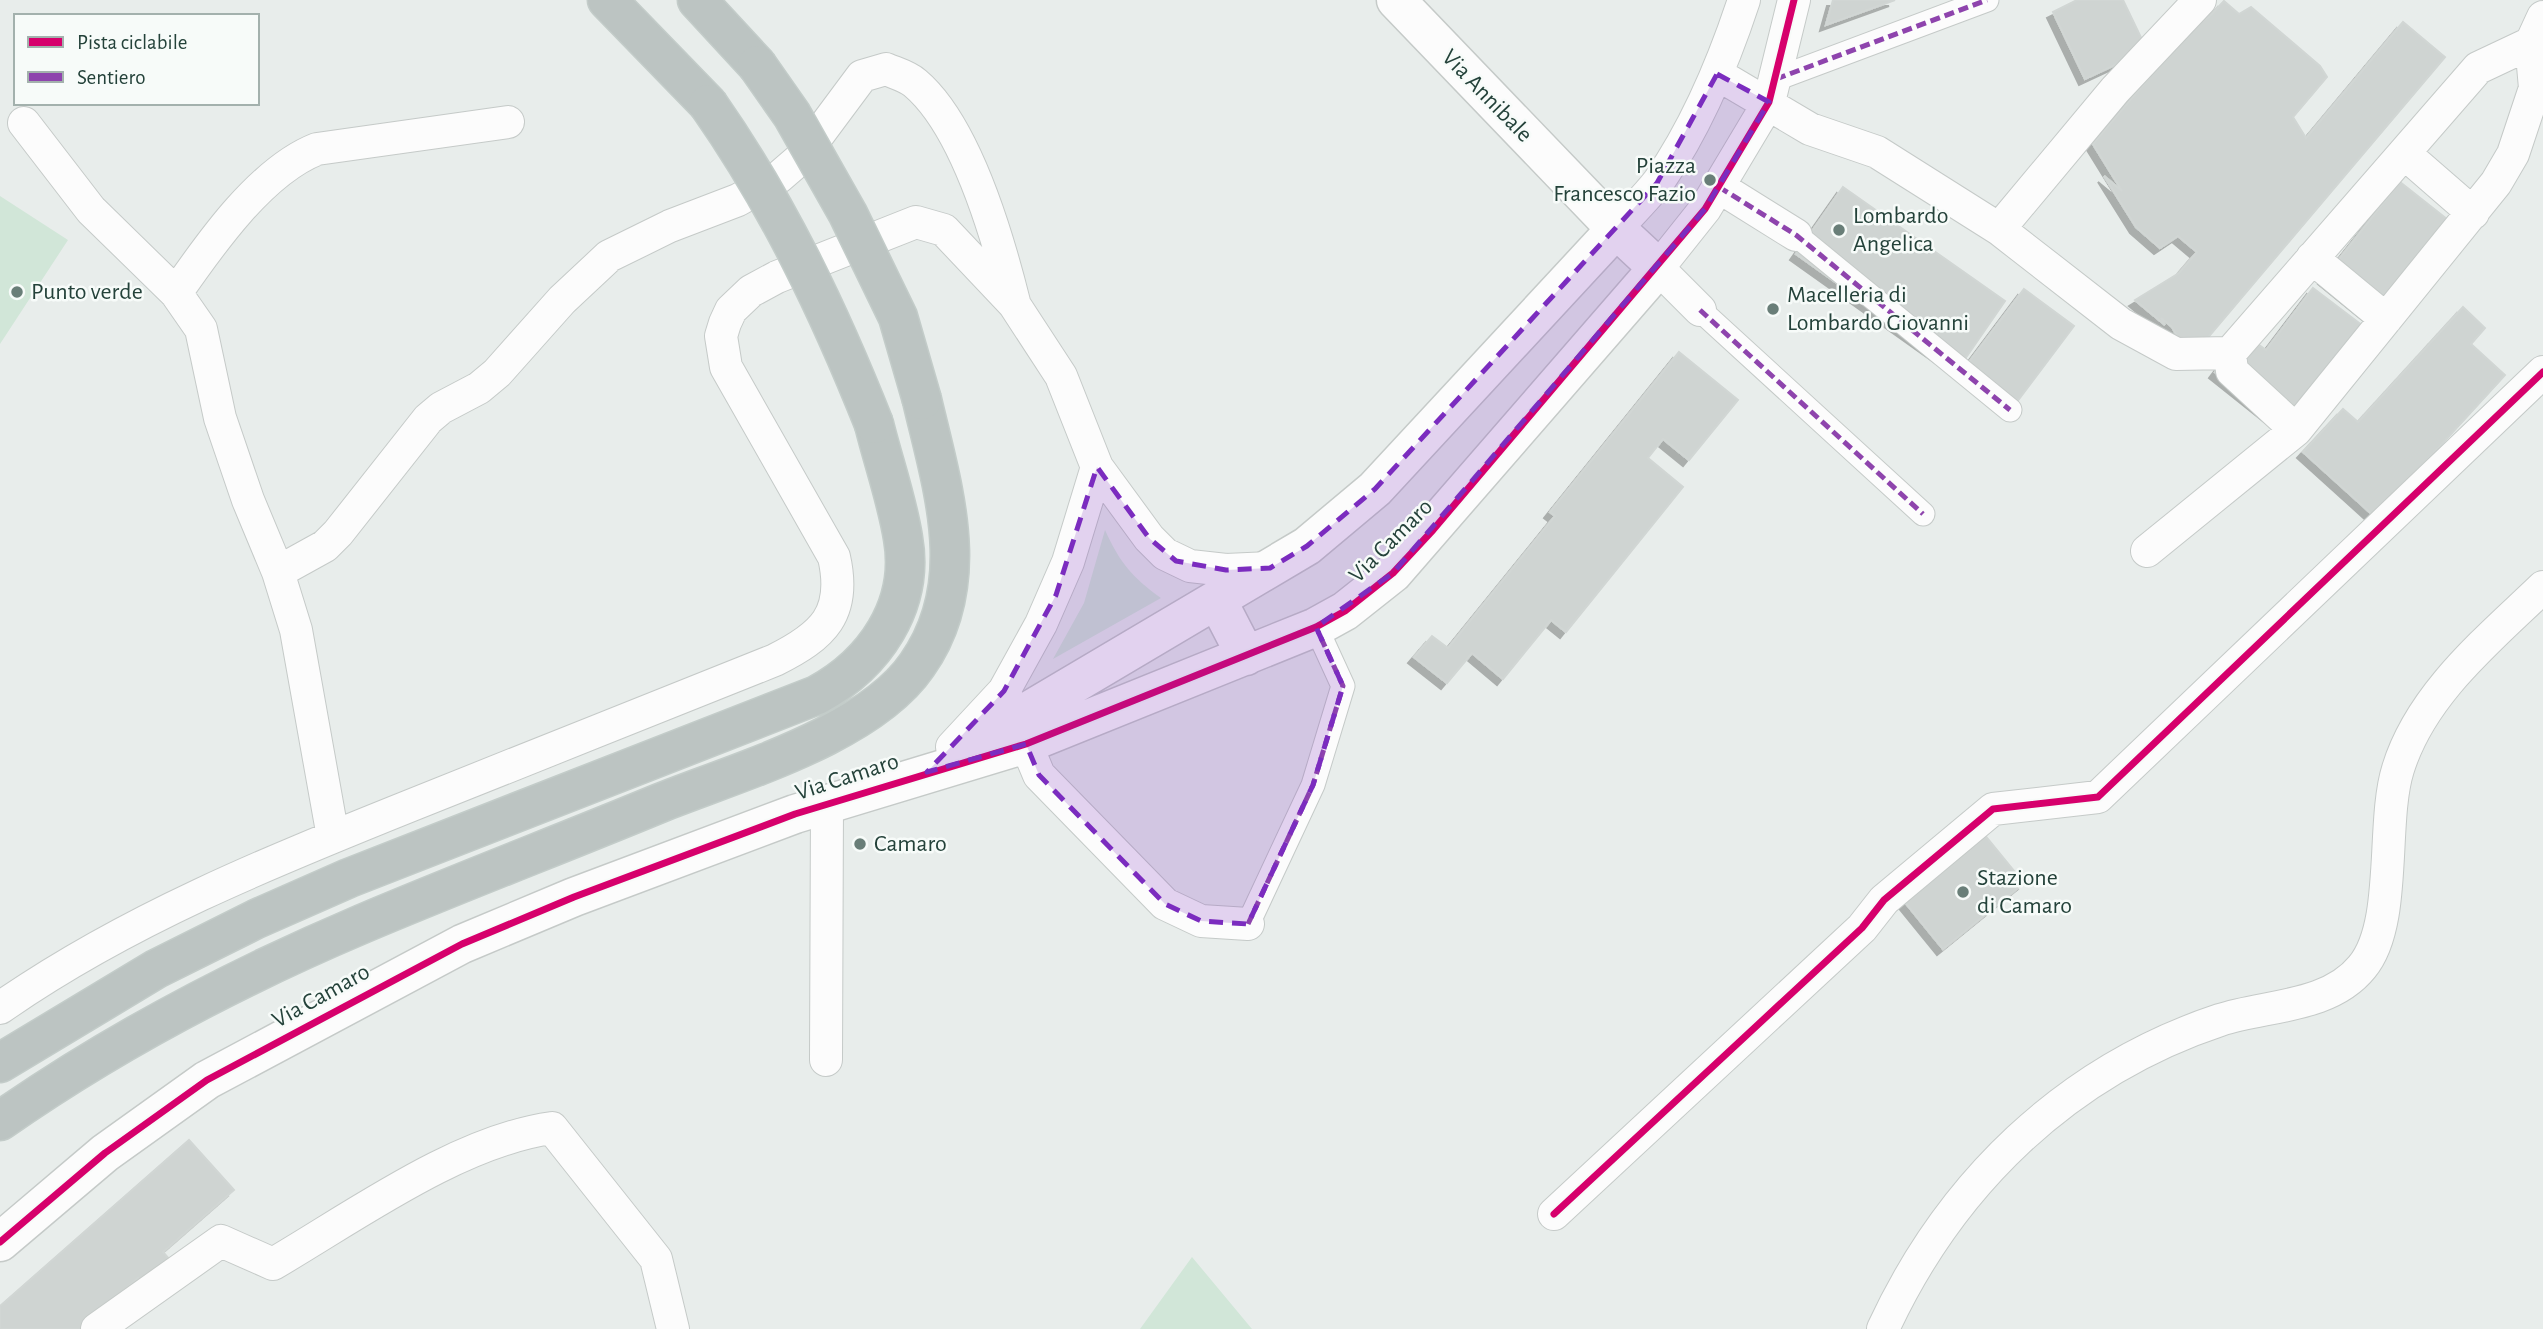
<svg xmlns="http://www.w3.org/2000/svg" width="2543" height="1329" font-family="'Alegreya Sans',sans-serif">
<defs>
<filter id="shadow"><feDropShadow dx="-6" dy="6" stdDeviation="0" flood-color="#0004"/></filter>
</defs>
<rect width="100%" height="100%" fill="#e8edeb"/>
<path fill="#d1e6d8" d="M0,196L68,240L0,344Z
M1105,530C1120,563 1132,577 1161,598L1053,659L1084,603Z
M1192,1257L1252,1329H1140Z"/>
<path fill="#cfd4d2" stroke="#d1d6d4" stroke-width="2" filter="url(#shadow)" d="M1833,0H1895L1826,25Z
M2077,0H2123L2147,50L2085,79L2053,12Z
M2224,1L2239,14L2251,7L2320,66L2327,77L2293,117L2306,138L2403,22L2445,57L2194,354L2181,343L2172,327L2161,318L2165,325L2135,300L2179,273L2197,252L2178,236L2160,248L2136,227L2104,176L2122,191L2093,144L2191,28L2209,17Z
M2400,182L2448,220L2372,317L2324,278Z
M1843,187L2005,301L1958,369L1796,254Z
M2313,288L2363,326L2294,435L2215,372L2244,334L2266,350Z
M2024,289L2074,326L2013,407L1963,370Z
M2463,307L2485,328L2471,344L2505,375L2375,517L2303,452L2343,409L2358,422Z
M1679,352L1738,400L1689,460L1663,439L1648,458L1683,487L1566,632L1551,620L1503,679L1472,653L1447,683L1414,657L1432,636L1448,648L1555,516L1550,512Z
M1983,833L2024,883L1943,949L1903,900Z
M189,1140L234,1190L163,1252L182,1274L155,1298L138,1278L80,1329H0V1306Z"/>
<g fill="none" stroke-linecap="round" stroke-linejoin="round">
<defs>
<path id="pedestrian" d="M1776,79L1987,0
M1796,235L2010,410
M1700,310L1923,514
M1248,924L1313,785L1343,686L1316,627"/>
<path id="minor" d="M1717,74L1810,129L1877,152L1999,229L2121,324L2176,354L2230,353
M24,123L91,210L176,293L201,329L220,418L248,500L278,572L296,630L333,837
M2404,153L2473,213
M1719,187L1796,235
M1616,229C1630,213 1646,198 1659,181C1697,126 1723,64 1744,0
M1999,229L2115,90L2200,0
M2312,258L2386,319
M176,293C210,244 261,171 317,149L508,122
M1700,310L1658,268L1705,209L1769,102L1794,0
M2296,430L2232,371L2230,353L2478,68L2531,43
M2147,551L2296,430L2496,183L2513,154L2535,88L2531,43L2543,17
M278,572L325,546L338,533L428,419L441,408L479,388L497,373L562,300L609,256L670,226L738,200L779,177L801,158L862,76L886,69C895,73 907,76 915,83C966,126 998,238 1014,302
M1004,691L1039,775L1165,904L1201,921L1248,924
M952,747L1004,691L1041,624L1068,562L1097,467
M0,1008C126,920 270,862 412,805C533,757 654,708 775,660C823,636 847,614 834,557L726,367L721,336L725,323L731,310L751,291L777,277L916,222L944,230L1014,304L1061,376L1097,467L1149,538L1165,554L1190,566L1226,570L1270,568
M826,1060L827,804
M1554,1214L1862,928L1884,900L1993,809L2098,797L2543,372
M97,1329L221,1241L273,1264C355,1216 458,1141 552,1128L656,1259L673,1329
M1883,1329C1950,1184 2066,1071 2220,1020C2265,1005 2329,1008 2362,967C2398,924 2381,823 2398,769C2421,694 2488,640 2543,587"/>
<path id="tertiary" d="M1217,600L1246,656
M971,745L1307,546L1375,489L1616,229
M0,1242L105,1153L207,1080L462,944L574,897L795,814L1026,744L1316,627L1345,611L1393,573L1658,268L1616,229L1396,0"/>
<path id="motorway" d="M607,0L708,104
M697,0L757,65
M0,1063L156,969L256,919L349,878L817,695C874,664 915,606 903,538C897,500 883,461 874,424
M0,1121C113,1042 235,978 362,924C461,882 561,844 660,803C737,772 869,735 917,665C975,583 943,490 922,400"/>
</defs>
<use href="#pedestrian" stroke="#c5cac8" stroke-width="25"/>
<use href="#minor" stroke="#c5cac8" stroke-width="34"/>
<use href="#tertiary" stroke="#c5cac8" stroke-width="41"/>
<use href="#motorway" stroke="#c3ccc9" stroke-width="41"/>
<use href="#pedestrian" stroke="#fcfcfc" stroke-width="23"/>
<use href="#minor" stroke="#fcfcfc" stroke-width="32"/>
<use href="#tertiary" stroke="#fcfcfc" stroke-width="38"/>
<use href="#motorway" stroke="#bcc4c2" stroke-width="38"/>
<defs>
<path id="motorway-bridge" d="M757,65L792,115L848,214L898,317L922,400
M708,104C778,204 829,311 874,424"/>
</defs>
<use href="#motorway-bridge" stroke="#c3ccc9" stroke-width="41" stroke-linecap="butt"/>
<use href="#motorway-bridge" stroke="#bcc4c2" stroke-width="38"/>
<path stroke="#8e44ad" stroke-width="5" stroke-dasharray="10 5" stroke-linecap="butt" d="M1776,79L1987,0
M1719,187L1796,235L2010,410
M1700,310L1923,514
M1248,924L1313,785L1343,686L1316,627"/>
<defs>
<path id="cycleway" d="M1554,1214L1862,928L1884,900L1993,809L2098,797L2543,372
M0,1242L105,1153L207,1080L462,944L574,897L795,814L1026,744L1316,627L1345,611L1393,573L1433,530L1705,209L1769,102L1794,0"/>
</defs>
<use href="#cycleway" stroke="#f7fbf9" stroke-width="11"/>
<use href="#cycleway" stroke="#d6006c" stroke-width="7"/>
</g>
<path fill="#7b2cbf" fill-opacity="0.2" stroke="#7b2cbf" stroke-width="5" stroke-dasharray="14 9" stroke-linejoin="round" d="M1717,74L1769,102L1705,209L1393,573L1316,627L1343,686L1313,785L1248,924L1201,921L1165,904L1039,775L1026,744L927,772L1004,691L1056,595L1097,467L1149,538L1176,561L1226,570L1270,568L1307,546L1375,489L1657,183Z"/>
<g fill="#697e78" stroke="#f7fbf9" stroke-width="2.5">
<circle cx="1710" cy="180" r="7"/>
<circle cx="1839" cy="230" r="7"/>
<circle cx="17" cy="292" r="7"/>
<circle cx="1773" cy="309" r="7"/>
<circle cx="860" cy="844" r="7"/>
<circle cx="1963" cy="892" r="7"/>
</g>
<g text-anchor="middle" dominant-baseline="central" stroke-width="5" stroke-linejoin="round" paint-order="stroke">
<g font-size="24" fill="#24423a" stroke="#f7fbf9">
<text transform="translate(1487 96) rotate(46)">Via Annibale</text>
<text transform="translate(1391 541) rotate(-45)">Via Camaro</text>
<text transform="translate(847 777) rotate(-18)">Via Camaro</text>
<text transform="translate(321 996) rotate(-29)">Via Camaro</text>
</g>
<g font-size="24" fill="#24423a" stroke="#f7fbf9" text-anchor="start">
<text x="1696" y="166" text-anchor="end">Piazza<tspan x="1696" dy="28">Francesco Fazio</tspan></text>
<text x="1853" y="216">Lombardo<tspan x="1853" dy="28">Angelica</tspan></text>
<text x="31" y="292">Punto verde</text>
<text x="1787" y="295">Macelleria di<tspan x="1787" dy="28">Lombardo Giovanni</tspan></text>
<text x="874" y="844">Camaro</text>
<text x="1977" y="878">Stazione<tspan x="1977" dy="28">di Camaro</tspan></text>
</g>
</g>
<rect x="14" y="14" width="245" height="91" fill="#f7fbf9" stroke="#a3b1ad" stroke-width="2"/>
<rect x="28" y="37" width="35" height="10" fill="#d6006c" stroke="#a3b1ad" stroke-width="2"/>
<text x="77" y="49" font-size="21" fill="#24423a">Pista ciclabile</text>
<rect x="28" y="72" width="35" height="10" fill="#8e44ad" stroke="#a3b1ad" stroke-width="2"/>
<text x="77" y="84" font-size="21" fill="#24423a">Sentiero</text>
</svg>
